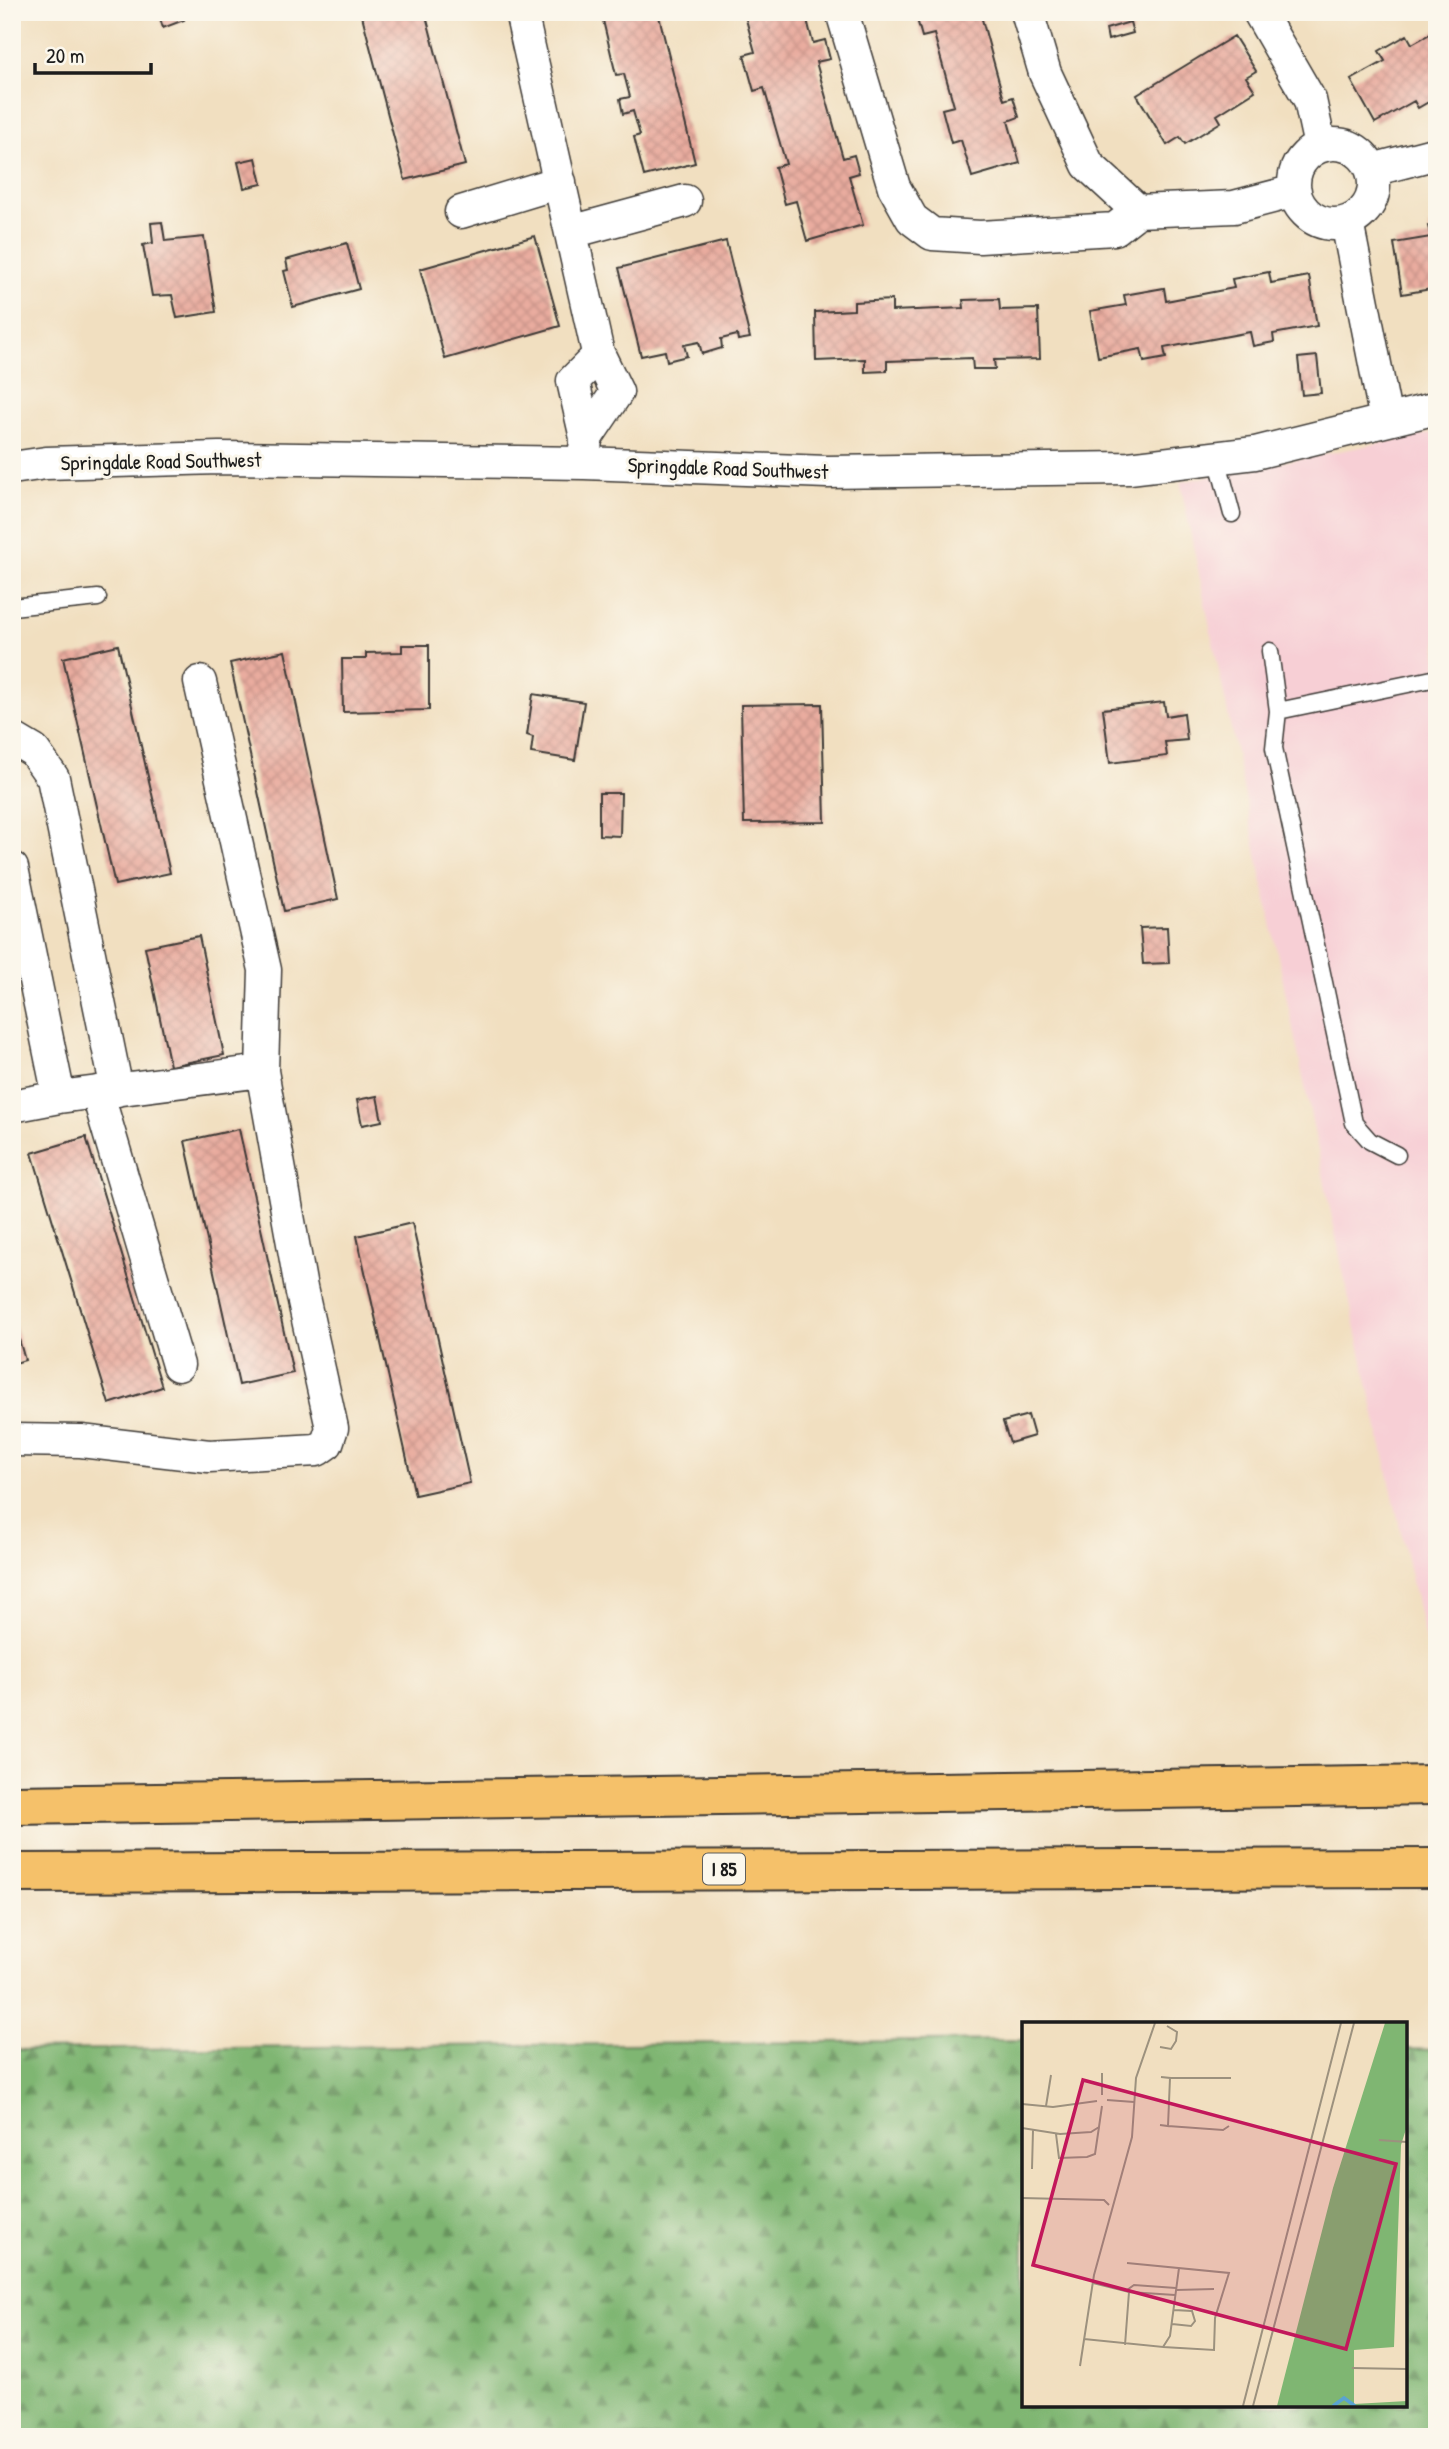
<svg xmlns="http://www.w3.org/2000/svg" width="1449" height="2449" font-family="'Patrick Hand',sans-serif">
<defs>
<pattern id="forest-firs" width="22" height="20" patternUnits="userSpaceOnUse" patternTransform="scale(1.75)"><rect width="22" height="20" fill="#7fb672"/><path d="M5 1l3.5 6h-7zM16 11l3.5 6h-7z" fill="#67935d"/></pattern>
<pattern id="building-cross-hatch" width="8" height="8" patternUnits="userSpaceOnUse" patternTransform="scale(1.75)"><rect width="8" height="8" fill="#e9ac9f"/><path d="M0 0l8 8M0 8l8-8" fill="none" stroke="#c79388"/></pattern>
</defs>
<rect width="100%" height="100%" fill="#fbf7ec"/>
<filter id="ink" filterUnits="userSpaceOnUse"><feTurbulence type="fractalNoise" baseFrequency=".0143" numOctaves="2"/><feDisplacementMap in="SourceGraphic" scale="14" xChannelSelector="R" yChannelSelector="G"/><feConvolveMatrix kernelMatrix="1 2 1 2 8 2 1 2 1" color-interpolation-filters="sRGB"/></filter>
<filter id="wash" filterUnits="userSpaceOnUse"><feTurbulence type="fractalNoise" baseFrequency=".00686" numOctaves="4" result="noise"/><feDisplacementMap in="SourceGraphic" scale="28" xChannelSelector="R" yChannelSelector="G"/><feGaussianBlur stdDeviation="1.57" result="paint"/><feColorMatrix in="noise" values="0 0 0 0 0 0 0 0 0 0 0 0 0 0 0 0 0 1.4 0 .05"/><feComposite in="paint" operator="in"/></filter>
<g filter="url(#wash)">
<rect width="100%" height="100%" fill="#f1dfc0"/>
<path fill="#f7cfd5" d="M1437,432V1662H1430L1344,1276L1180,482Z"/>
<path fill="url(#forest-firs)" stroke="#4e6947" stroke-width="2" d="M1024,2040V2405H1405V2049L1437,2050V2437H12V2050Z"/>
<g id="blocks">
<path fill="url(#building-cross-hatch)" d="M158,12H181L184,20L163,28Z
M361,12H425L465,165L405,180Z
M601,12H658L695,163L644,176L634,137L640,135L633,111L623,114L620,99L630,97L624,74L616,75Z
M744,12H805L813,43L825,40L830,59L816,62L843,158L854,155L859,173L849,176L863,225L807,241L796,201L785,204L775,167L786,164L764,88L754,91L744,55L755,52Z
M915,12H980L1004,100L1013,97L1019,117L1008,121L1020,163L972,177L961,140L951,143L942,109L954,106L934,34L922,37Z
M1130,22L1133,33L1108,40L1106,29Z
M1437,30V87L1434,88L1437,97L1418,108L1414,101L1375,123L1351,80L1385,61L1379,51L1407,35L1412,44Z
M1234,36L1256,71L1246,77L1255,91L1217,115L1221,122L1185,144L1180,137L1167,145L1137,95Z
M256,158L262,184L244,188L238,162Z
M162,222L165,241L204,237L216,312L177,318L172,295L152,296L143,245L153,243L151,223Z
M1437,225V288L1402,294L1394,243L1431,237L1428,226Z
M535,236L560,326L445,359L420,269Z
M726,241L750,338L738,340L737,335L721,339L722,348L702,354L699,342L684,345L687,356L667,361L665,351L641,356L619,268Z
M347,243L359,289L293,307L284,271L288,270L286,260Z
M1269,272L1271,283L1309,276L1317,326L1273,334L1274,342L1253,346L1250,332L1164,348L1166,358L1144,362L1141,349L1098,357L1090,311L1126,305L1124,295L1164,288L1166,301L1234,288L1232,279Z
M999,299L1000,310L1038,309L1040,359L994,360L995,369H973L972,358L887,361V371L865,372V359L816,361L815,312L854,310V302L892,300V311L964,308L963,300Z
M1317,356L1321,393L1302,395L1298,358Z
M118,645L170,873L115,885L63,658Z
M402,645H429V710L343,712L342,659H366V653L402,652Z
M285,651L338,899L284,911L230,663Z
M533,694L584,702L575,760L531,753L533,737L527,735Z
M1164,702L1166,716L1184,713L1187,740L1165,742L1167,756L1110,763L1103,709Z
M822,704L825,822L744,823L741,705Z
M599,793H621L620,836L599,835Z
M1167,927L1169,963L1143,964L1140,928Z
M199,936L224,1055L170,1066L145,947Z
M377,1096L382,1121L362,1125L357,1100Z
M239,1129L293,1373L239,1385L185,1141Z
M86,1137L162,1387L109,1404L32,1153Z
M412,1223L470,1483L415,1495L357,1236Z
M13,1319L25,1360L12,1364V1320Z
M1028,1415L1034,1436L1010,1443L1003,1422Z"/>
</g>
</g>
<g filter="url(#ink)">
<use href="#blocks" fill-opacity="0" stroke="#3c3935" stroke-width="2"/>
<g fill="none" stroke-linecap="round" stroke-linejoin="round">
<defs>
<path id="lane" d="M1217,458L1232,514
M12,607L98,598
M1270,651L1278,711L1437,678
M1278,711L1274,748L1354,1123L1370,1141L1397,1155"/>
<path id="street" d="M521,12L598,353L617,392L586,438
M842,12L894,187L912,219L932,234L980,237L1115,229L1138,211
M1027,12L1045,73L1088,165L1138,211L1234,207L1295,191
M1259,12L1310,100L1320,146
M1294 184a40 40 0 1 1 80 0a40 40 0 1 1-80 0Z
M1372,170L1437,153
M461,212L560,182
M1347,222L1386,420
M571,232L685,201
M585,450L586,438L573,381L599,355
M12,468L46,463L219,458L584,463L827,472L1129,468L1255,453L1437,408
M12,738L34,751L53,778L117,1090
M12,868L59,1097
M97,1092L178,1365
M12,1106L59,1097L262,1071
M12,1440L81,1441L209,1456L317,1450L327,1443L332,1428L301,1288L262,1071L265,970L200,682"/>
<path id="highway" d="M12,1805L1437,1785
M12,1873L1437,1868"/>
</defs>
<use href="#lane" stroke="#3c3935" stroke-width="19"/>
<use href="#street" stroke="#3c3935" stroke-width="35"/>
<use href="#highway" stroke="#3c3935" stroke-width="42"/>
<use href="#lane" stroke="#fff" stroke-width="16"/>
<use href="#street" stroke="#fff" stroke-width="32"/>
<use href="#highway" stroke="#f5c16b" stroke-width="38"/>
</g>
</g>
<g text-anchor="middle" dominant-baseline="central" stroke-width="6" stroke-linejoin="round" paint-order="stroke">
<rect fill="#fbf7ec" stroke="#5f5e5a" stroke-width="2" x="703" y="1853.5" width="42" height="31" rx="5"/>
<g font-size="19" font-weight="bold" fill="#1c1c1c">
<text x="724" y="1869">I 85</text>
</g>
<g font-size="21" fill="#1c1c1c" stroke="#fbf7ec">
<text transform="translate(161 461) rotate(-1)">Springdale Road Southwest</text>
<text transform="translate(728 468) rotate(2)">Springdale Road Southwest</text>
</g>
</g>
<g transform="translate(1022 2022)">
<rect width="385" height="385" fill="#f1dfc0"/>
<path d="M363,1H385V104L379,123L372,325L332,328V382L385,379V384H255L311,166Z" fill="#7fb672"/>
<path fill="none" stroke="#5aa4d1" stroke-width="3.5" d="M311,384L322,376L333,384"/>
<path fill="none" stroke="#9c917e" stroke-width="2" d="M138,25L149,27L154,19L155,10L145,4M80,51V73M148,56H209M85,78L112,80M0,82L31,85L75,79M24,84L29,53M138,103L146,104L148,56L139,55M146,104L201,108L207,104M0,106L38,112L69,110L77,105L80,84M34,112L37,136L65,135L73,132L77,105M357,118L385,120M10,147L11,108M0,176L82,178L87,183M105,241L207,251L193,296L192,328L141,325M71,261L107,270L153,273M105,268L112,263L154,266M154,268L192,267M150,302L169,304L173,299L170,289L152,288M62,317L141,325L148,314L157,246M103,323L107,270M58,344L72,253L110,115L114,56L133,1M330,346L385,347M221,384L319,1M231,384L332,1"/>
<path fill="#c2185b" fill-opacity="0.15" stroke="#c2185b" stroke-width="3.5" d="M61,58L374,142L324,327L11,243Z"/>
<rect width="385" height="385" fill="none" stroke="#1c1c1c" stroke-width="3.5"/>
</g>
<rect width="1449" height="2449" fill="none" stroke="#fbf7ec" stroke-width="42"/>
<path d="M35 63v10h116v-10" fill="none" stroke="#1c1c1c" stroke-width="3.5"/>
<text x="46" y="63" font-size="21" fill="#1c1c1c" stroke="#fbf7ec" stroke-width="5" paint-order="stroke">20 m</text>
</svg>
